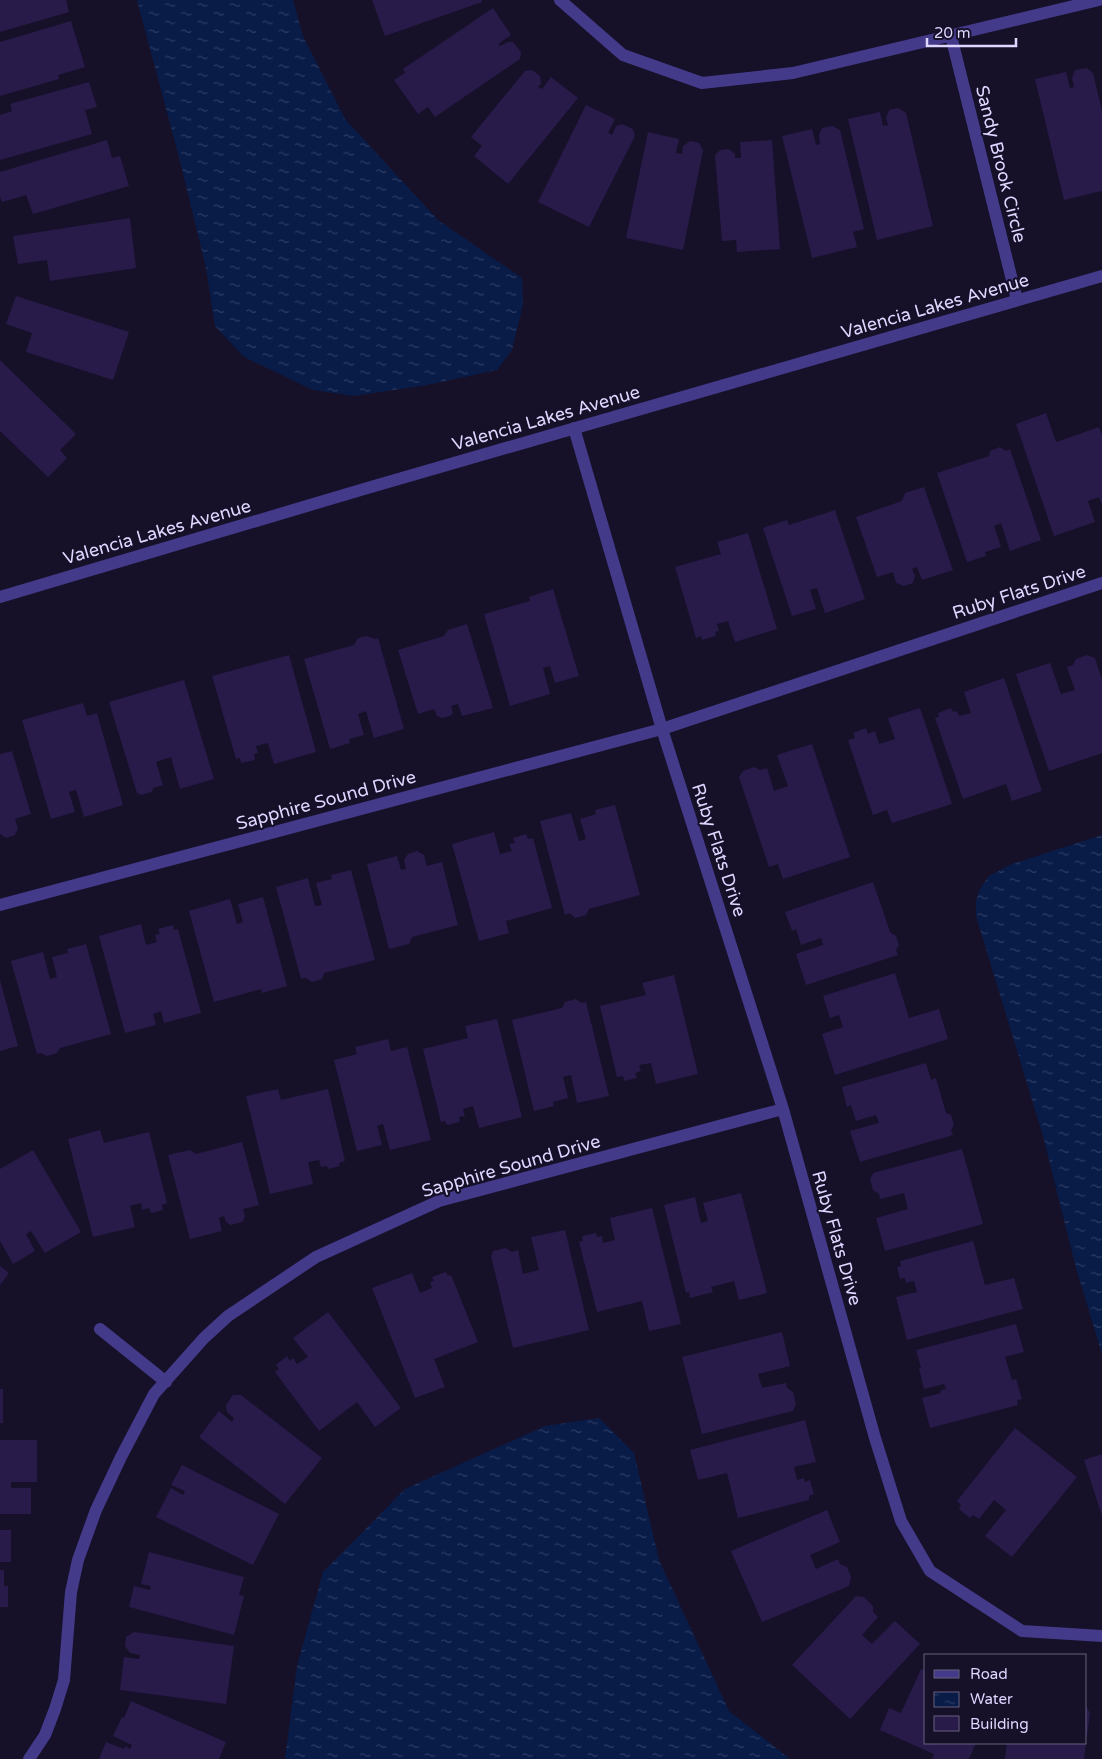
<svg xmlns="http://www.w3.org/2000/svg" width="1102" height="1759" font-family="'Varela Round',sans-serif">
<defs>
<pattern id="water-ripples" width="26" height="14" patternUnits="userSpaceOnUse" patternTransform="scale(1.25)"><rect width="26" height="14" fill="#091c48"/><path d="M2 4q2-2 4 0t4 0M15 11q2-2 4 0t4 0" fill="none" stroke="#2c3c63"/></pattern>
</defs>
<rect width="100%" height="100%" fill="#161029"/>
<path fill="url(#water-ripples)" d="M137,0H293L303,36L345,119L438,220L522,278L523,304L512,350L497,370L427,385L354,396L313,390L244,357L215,326L206,268L180,161Z
M1102,835V1354L1076,1268L1043,1136L976,916V900L980,889L989,876L1012,864Z
M599,1418L634,1453L659,1560L729,1711L790,1759H285L297,1666L323,1572L405,1489L545,1426Z"/>
<path fill="#281b4a" d="M0,0H66L69,12L0,32Z
M372,0H482V2L385,36Z
M493,8L511,35L498,44L500,46L508,42H513L521,52L520,59L435,117L428,107L418,114L394,80L405,73L403,69Z
M71,21L85,67L58,75L59,79L0,96V42Z
M1087,68L1093,73L1102,111V191L1064,200L1035,79L1066,72L1070,88L1074,87L1072,78L1075,70Z
M532,70L540,76L541,84L538,87L542,89L551,77L578,98L508,184L474,156L482,146L471,137L525,71Z
M89,82L97,107L85,110L92,134L0,160V115L12,111L10,104Z
M586,105L615,119L608,133L612,135L616,126L622,124L633,129L635,136L589,227L538,202Z
M898,108L906,113L933,226L877,240L848,119L880,112L883,126L888,125L886,118L889,110Z
M832,126L840,130L864,229L853,232L857,247L812,258L782,136L812,129L816,145L820,144L819,135L822,128Z
M648,132L679,139L676,153L682,154L683,146L690,141L699,143L703,150L683,250L626,238Z
M107,140L112,158L120,156L129,186L33,214L26,195L2,202L0,196V172Z
M772,140L780,249L737,252L736,240L722,241L715,155L720,150L729,149L735,154V158H741L740,142Z
M130,218L136,268L50,281L47,260L18,264L13,236Z
M16,296L129,332L113,380L26,352L32,333L6,324Z
M0,360L76,434L60,450L67,458L48,477L0,431Z
M1046,413L1056,442L1099,427L1102,435V505L1099,497L1088,501L1095,522L1054,536L1016,424Z
M1000,447L1006,451L1010,449L1041,540L1010,551L1001,523L994,526L1001,547L985,552L986,556L967,562L937,473L989,456L990,451Z
M924,487L953,570L922,580L917,567L912,569L915,576L913,583L904,586L896,583L893,572L877,577L856,517L902,501L905,493Z
M835,510L865,599L825,613L817,588L810,590L816,609L792,616L763,528L787,520L789,525Z
M748,533L777,629L735,642L728,621L717,624L719,631L715,632L716,636L702,640L701,636L696,638L675,567L721,554L717,542Z
M553,589L579,676L555,683L550,666L543,668L550,694L510,706L484,614L530,601L529,597Z
M467,624L493,708L462,716L458,704L451,706L453,713L450,716L442,718L437,716L434,709L418,714L398,650L444,636L448,630Z
M367,636L375,639L378,638L404,729L374,738L366,711L358,714L364,735L349,739L350,743L330,749L304,659L354,645L358,638Z
M289,655L316,752L274,764L268,743L256,746L258,753L254,754L255,760L241,763L240,758L236,759L212,676Z
M1087,655L1095,658L1102,680V753L1049,771L1016,674L1050,663L1061,694L1075,690L1067,667L1073,665L1076,659Z
M1004,678L1042,791L1012,801L1006,784L963,799L935,718L939,717L938,713L951,708L953,712L957,711L959,716L971,713L964,692Z
M184,680L214,779L180,789L171,757L156,762L163,785L153,788L152,792L141,795L137,793L109,702Z
M83,703L87,716L97,713L123,805L84,817L76,790L69,792L75,812L51,819L22,720Z
M920,708L952,804L892,823L887,810L873,815L848,740L855,738L853,733L866,728L868,734L875,731L879,744L895,739L888,718Z
M812,744L850,857L783,879L778,864L769,867L739,777L743,771L754,767L760,770L767,768L774,791L788,786L777,755Z
M12,751L31,814L15,819L18,828L15,835L6,838L0,834V754Z
M615,805L640,895L589,909L586,915L575,918L570,913L565,915L540,821L571,813L579,841L586,839L580,819L596,814L595,810Z
M494,832L500,854L512,851L509,844L515,843L513,838L526,834L528,839L533,838L552,908L506,921L509,933L479,941L452,844Z
M417,851L424,855L427,866L442,862L458,925L412,937L409,944L389,949L367,864L397,856L401,870L406,869L404,860L408,854Z
M351,870L375,960L324,973L322,979L312,982L306,978L301,979L276,887L308,878L315,906L322,905L316,883L332,879L331,875Z
M873,882L890,932L896,936L899,945L896,950L898,955L806,985L796,954L823,945L821,938L801,945L796,929L792,931L785,912Z
M263,897L287,986L262,993L261,989L214,1002L189,911L230,899L237,924L243,922L238,904Z
M141,924L146,945L157,942L155,935L160,934L158,929L173,925L174,930L178,929L201,1013L164,1023L161,1011L153,1014L156,1025L125,1033L99,936Z
M86,944L111,1034L60,1048L57,1053L47,1056L41,1053L37,1054L11,961L43,952L50,979L57,977L52,957L68,953L67,949Z
M895,973L909,1018L939,1009L948,1039L835,1075L822,1034L843,1027L839,1015L830,1018L823,996Z
M674,975L698,1074L656,1084L651,1063L639,1065L641,1071L635,1073L637,1078L624,1081L623,1076L617,1077L600,1006L646,995L642,983Z
M0,980L18,1046L0,1051Z
M576,999L581,1003L586,1002L609,1096L577,1103L571,1075L563,1077L568,1098L553,1102L554,1106L534,1111L512,1020L562,1008L565,1002Z
M497,1019L522,1117L479,1128L473,1106L463,1109L465,1116L459,1117L460,1122L447,1125L445,1121L441,1122L423,1049L468,1038L465,1026Z
M388,1039L391,1051L407,1047L431,1140L390,1150L383,1124L377,1126L382,1145L357,1151L334,1060L357,1054L355,1047Z
M926,1063L931,1080L936,1078L946,1113L951,1115L954,1125L951,1130L953,1135L860,1162L850,1131L879,1123L876,1115L856,1121L851,1105L847,1107L842,1087Z
M278,1089L281,1100L328,1089L345,1161L339,1163L340,1166L328,1169L327,1166L321,1167L319,1160L308,1162L313,1184L270,1194L246,1096Z
M100,1130L104,1143L149,1132L167,1203L162,1205L163,1210L151,1213L149,1208L142,1210L141,1203L130,1206L135,1227L93,1237L68,1139Z
M242,1142L259,1205L243,1209L245,1217L242,1222L231,1225L226,1222L224,1216L219,1218L222,1231L190,1239L168,1155L190,1150L196,1154Z
M962,1149L983,1224L885,1251L876,1218L908,1209L904,1193L880,1199L879,1194L873,1190L870,1180L873,1173Z
M33,1150L81,1232L45,1253L31,1231L26,1234L35,1251L13,1264L0,1241V1169Z
M741,1193L767,1293L739,1300L734,1281L711,1287L713,1292L690,1298L689,1292L686,1293L664,1205L695,1197L701,1223L708,1221L703,1203Z
M652,1208L681,1324L649,1331L642,1301L597,1312L579,1242L583,1241L582,1236L596,1233L597,1237L602,1236L603,1243L615,1240L610,1218Z
M565,1230L589,1330L513,1348L491,1256L493,1251L506,1248L512,1252L518,1250L523,1274L539,1270L531,1237Z
M973,1241L985,1285L1014,1278L1023,1309L907,1340L896,1297L917,1292L914,1281L906,1283L905,1278L900,1279L897,1267L901,1266L900,1261Z
M0,1266L9,1273L0,1285Z
M446,1272L448,1276L451,1275L478,1342L434,1359L445,1387L415,1398L372,1288L412,1273L420,1293L432,1288L430,1282L434,1281L432,1277Z
M328,1312L401,1408L375,1427L357,1402L319,1431L275,1372L279,1369L276,1365L287,1356L290,1361L293,1358L297,1364L308,1357L293,1338Z
M1016,1324L1024,1352L1005,1357L1012,1380L1016,1379L1022,1399L1017,1400L1018,1405L930,1428L922,1398L941,1393V1390L946,1389L944,1384L924,1389L919,1368H921L916,1350Z
M782,1332L790,1366L758,1374L762,1388L786,1383L787,1388L793,1392L796,1404L793,1411L702,1434L682,1357Z
M0,1389H3V1423H0Z
M233,1395H241L322,1458L285,1504L199,1437L219,1411L232,1422L234,1418L227,1412L226,1405Z
M805,1420L816,1462L794,1467L797,1480L804,1478L805,1482L810,1480L814,1494L809,1496V1500L738,1518L727,1473L698,1480L690,1450Z
M1015,1428L1077,1477L1012,1557L985,1536L1006,1510L994,1500L979,1519L973,1515L970,1518L959,1509L961,1505L957,1501Z
M0,1440H37V1482H11V1488H31V1514H0Z
M1102,1454V1516L1084,1460Z
M182,1465L279,1514L253,1565L156,1517L171,1488L183,1495L185,1491L171,1485Z
M827,1510L840,1542L810,1555L816,1569L838,1559L840,1564L847,1567L851,1577L849,1586L762,1622L731,1551Z
M0,1530H11V1562H0Z
M149,1552L244,1577L239,1595L244,1596L234,1635L129,1607L134,1586L150,1590L151,1586L141,1584Z
M0,1570H4V1586H8V1607H0Z
M856,1596L864,1597L873,1606V1612L878,1617L862,1635L872,1644L895,1621L920,1644L850,1719L792,1665Z
M134,1632L234,1646L226,1704L120,1690L124,1657L139,1659L140,1655L130,1653L125,1646L126,1637Z
M921,1669L926,1671V1743H976L969,1759H932L934,1754L880,1730L889,1708L901,1713Z
M131,1701L226,1742L219,1759H99L106,1742L124,1749L125,1746L130,1749L132,1745L113,1736L122,1717L124,1718Z
M1086,1706L1090,1713L1087,1736H1086Z
M1007,1743H1086L1084,1759H1005Z"/>
<g fill="none" stroke-linecap="round" stroke-linejoin="round">
<path stroke="#433a89" stroke-width="12" d="M560,0L623,55L702,83L793,73L1099,0
M951,36L1017,300
M574,428L662,729L783,1109L875,1438L901,1521L930,1571L1022,1631L1102,1636
M0,597L364,489L1102,276
M0,905L662,729L1102,583
M100,1329L166,1382
M29,1759L45,1735L55,1709L64,1680L71,1592L78,1560L96,1510L121,1457L154,1394L204,1338L228,1316L316,1257L439,1201L783,1109"/>
</g>
<g text-anchor="middle" dominant-baseline="central" stroke-width="4.5" stroke-linejoin="round" paint-order="stroke">
<g font-size="18" fill="#dfd7ff" stroke="#161029">
<text transform="translate(1001 164) rotate(76)">Sandy Brook Circle</text>
<text transform="translate(935 306) rotate(-16)">Valencia Lakes Avenue</text>
<text transform="translate(546 418) rotate(-16)">Valencia Lakes Avenue</text>
<text transform="translate(157 532) rotate(-16)">Valencia Lakes Avenue</text>
<text transform="translate(1019 592) rotate(-18)">Ruby Flats Drive</text>
<text transform="translate(326 800) rotate(-15)">Sapphire Sound Drive</text>
<text transform="translate(719 850) rotate(72)">Ruby Flats Drive</text>
<text transform="translate(511 1166) rotate(-16)">Sapphire Sound Drive</text>
<text transform="translate(837 1238) rotate(74)">Ruby Flats Drive</text>
</g>
</g>
<rect x="924" y="1654" width="162" height="90" fill="#161029" stroke="#66607f"/>
<rect x="934" y="1670" width="25" height="8" fill="#433a89" stroke="#66607f"/>
<text x="970" y="1679" font-size="15" fill="#dfd7ff">Road</text>
<rect x="934" y="1692" width="25" height="15" fill="url(#water-ripples)" stroke="#66607f"/>
<text x="970" y="1704" font-size="15" fill="#dfd7ff">Water</text>
<rect x="934" y="1716" width="25" height="15" fill="#281b4a" stroke="#66607f"/>
<text x="970" y="1729" font-size="15" fill="#dfd7ff">Building</text>
<path d="M927 38v8h89v-8" fill="none" stroke="#dfd7ff" stroke-width="2.5"/>
<text x="934" y="38" font-size="15" fill="#dfd7ff" stroke="#161029" stroke-width="4" paint-order="stroke">20 m</text>
</svg>
